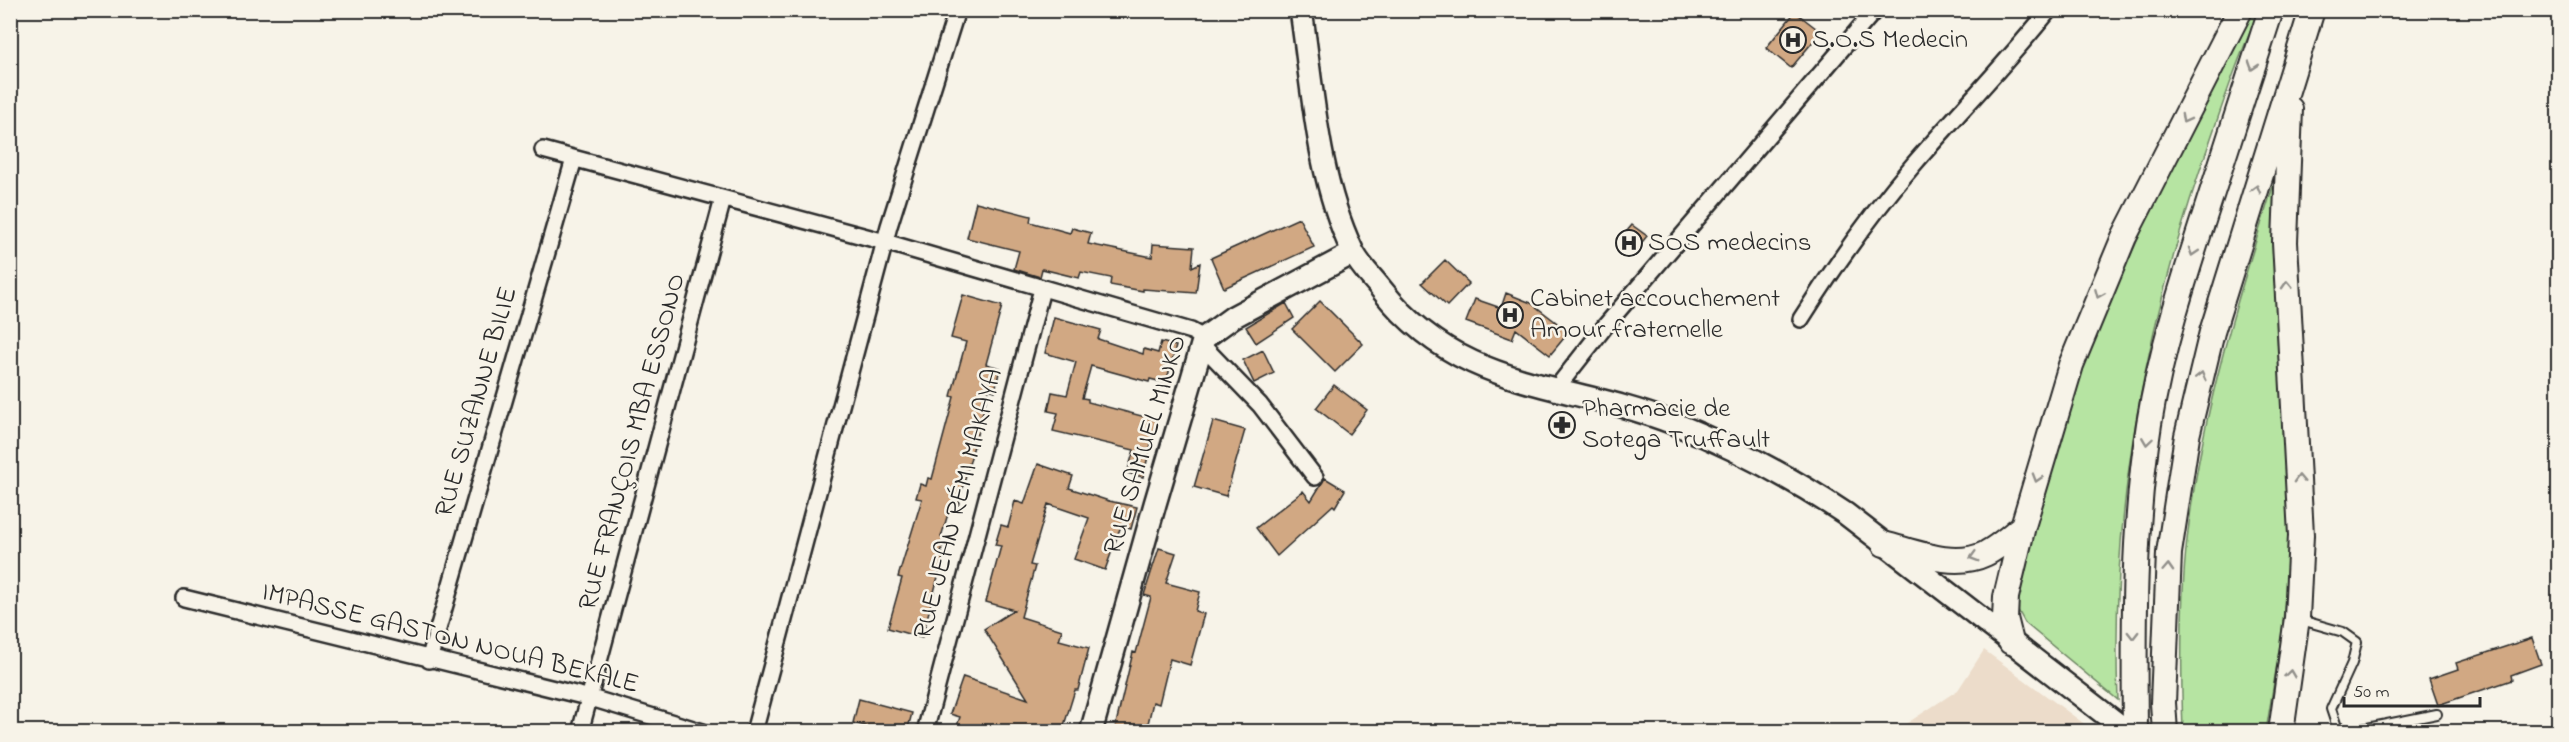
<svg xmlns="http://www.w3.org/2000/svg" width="2569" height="742" font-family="'Indie Flower',sans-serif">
<rect width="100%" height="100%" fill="#f7f3e8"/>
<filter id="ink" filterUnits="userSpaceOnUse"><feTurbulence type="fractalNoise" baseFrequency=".0167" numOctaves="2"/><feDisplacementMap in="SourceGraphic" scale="12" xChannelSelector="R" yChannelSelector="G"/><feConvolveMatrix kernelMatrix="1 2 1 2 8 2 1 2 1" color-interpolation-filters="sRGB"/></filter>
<g filter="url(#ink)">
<path fill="#ecdcca" d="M1984,650L2094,731H1895L1958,690Z"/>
<path fill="#b6e4a2" stroke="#708866" stroke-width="1.5" d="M2246,16L2256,19C2238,57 2225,98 2211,138C2146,321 2110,505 2118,700L2025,623L2017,608L2015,590L2082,368L2100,324L2150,212L2223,70Z
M2276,177L2290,541L2282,633L2266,731L2183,732C2181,671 2180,600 2187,540C2201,415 2238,296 2276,177Z"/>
<path fill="#d1a883" stroke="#2b2b2b" stroke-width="1.5" d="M1795,12L1821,32L1791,68L1766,48Z
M976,202L1031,216L1030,222L1070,233L1072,228L1091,233L1088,244L1152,257L1153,244L1194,247L1192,267L1200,263L1196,293L1143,289V291L1110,285L1111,278L1081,272L1079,278L1042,269L1040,277L1014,269L1019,251L967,238Z
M1299,218L1314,247L1224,288L1211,258Z
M1632,225L1647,236L1632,255L1617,243Z
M1445,260L1469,283L1447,306L1422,283Z
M1506,293L1531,303L1569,332L1550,355L1516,329L1512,339L1466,322L1475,299L1501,308Z
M963,295L1002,306L986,364L1000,368L995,391L989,389L958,506L951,504L941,537L945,539L941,553L944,554L922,638L888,628L902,578L898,577L922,499L916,498L920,484L926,486L928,478L932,479L954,397L951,396L966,342L951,338Z
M1320,301L1363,344L1335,372L1292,329Z
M1286,303L1294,318L1256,343L1246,327Z
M1054,317L1101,330L1098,339L1143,354L1144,349L1158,353L1161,342L1176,346L1166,383L1150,379L1149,382L1091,366L1082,398L1088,399V402L1157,420L1143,477L1127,473L1134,450L1053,431L1058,413L1048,411L1052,392L1067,395L1076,362L1045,353Z
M1263,350L1274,373L1254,383L1243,360Z
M1334,385L1367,410L1349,434L1316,408Z
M1213,421L1245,430L1226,496L1194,487Z
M1038,464L1073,476L1069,488L1109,501L1137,507L1131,529L1121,526L1105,570L1074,559L1089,518L1048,504L1030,565L1035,566L1021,617L1062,630L1059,640L1089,648L1078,690H1075L1062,732H955L960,717L950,714L963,677L1028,699L984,629L1014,610L986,602L1001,546L995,545L1001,525L1008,527L1015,501L1024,504Z
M1325,478L1345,490L1335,507L1333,505L1277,556L1256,528L1303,491L1311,501Z
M1159,548L1176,553L1166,583L1200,592L1195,611L1204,614L1190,665L1170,659L1159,704L1153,702L1146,732H1114L1133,652L1136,653L1151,597L1144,595Z
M2532,638L2541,664L2511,675L2512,680L2438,705L2429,679L2458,669L2456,663Z
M859,699L912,713L907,732H868L869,727L853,723Z"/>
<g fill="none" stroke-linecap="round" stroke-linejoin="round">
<defs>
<path id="lane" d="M2301,620L2343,632L2357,642L2352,663L2331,709L2337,727L2352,731L2437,714"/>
<path id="street" d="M543,150L885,242L1191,331L1204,338
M1801,319C1835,265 1872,213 1914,164C1958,113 2006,64 2049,10
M1202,345L1260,405L1315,477
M1555,390L1606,325L1875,10
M184,598L591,698L703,732
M429,660L574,159
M580,732L723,199
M754,732L889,226L957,10
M925,732L1042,289"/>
<path id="secondary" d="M1301,10C1313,90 1317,176 1352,250C1358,264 1372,277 1382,290C1462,392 1564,380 1673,423C1733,447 1792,478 1846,514L2128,732
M1091,732L1155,504L1204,338L1233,317L1353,253"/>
<path id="primary" d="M1884,544C1915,552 1954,569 1985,554C1999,547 2011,536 2023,526
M2011,642L2005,618L2006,597L2023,526L2071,365L2124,237L2240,10
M2135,732C2134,627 2133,527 2149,424C2161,349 2185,276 2208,205C2229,140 2250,75 2271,10
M2165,732L2163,703L2169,553L2187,436L2212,332L2312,10
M2281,732L2297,618L2301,535L2285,242L2290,109"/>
</defs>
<use href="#lane" stroke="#2b2b2b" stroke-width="12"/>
<use href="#street" stroke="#2b2b2b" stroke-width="20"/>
<use href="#secondary" stroke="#2b2b2b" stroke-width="26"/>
<use href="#primary" stroke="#2b2b2b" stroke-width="28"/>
<use href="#lane" stroke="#f7f3e8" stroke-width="8"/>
<use href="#street" stroke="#f7f3e8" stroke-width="15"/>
<use href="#secondary" stroke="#f7f3e8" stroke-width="21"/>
<use href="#primary" stroke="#f7f3e8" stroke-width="24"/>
</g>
<defs><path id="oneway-chevron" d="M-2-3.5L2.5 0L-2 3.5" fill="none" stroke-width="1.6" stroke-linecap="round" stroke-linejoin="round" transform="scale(1.5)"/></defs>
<g stroke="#918f8a">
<use href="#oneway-chevron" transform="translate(2253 66) rotate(108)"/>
<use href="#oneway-chevron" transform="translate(2185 119) rotate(118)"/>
<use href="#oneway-chevron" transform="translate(2256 189) rotate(-74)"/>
<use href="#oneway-chevron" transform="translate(2193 252) rotate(108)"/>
<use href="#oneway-chevron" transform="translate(2287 285) rotate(-93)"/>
<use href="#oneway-chevron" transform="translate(2099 294) rotate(113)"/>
<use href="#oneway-chevron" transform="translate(2201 376) rotate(-76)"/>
<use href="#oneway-chevron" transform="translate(2147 441) rotate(98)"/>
<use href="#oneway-chevron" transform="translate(2037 478) rotate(107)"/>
<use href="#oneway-chevron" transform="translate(2299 479) rotate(-92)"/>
<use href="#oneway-chevron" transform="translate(1974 557) rotate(164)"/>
<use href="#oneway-chevron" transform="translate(2168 568) rotate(-87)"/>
<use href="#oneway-chevron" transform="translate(2133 635) rotate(90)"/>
<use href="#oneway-chevron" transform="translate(2290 674) rotate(-82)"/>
</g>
</g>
<defs>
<symbol id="hospital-ring" viewBox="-11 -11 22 22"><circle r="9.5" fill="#f7f3e8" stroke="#2b2b2b" stroke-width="1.5"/><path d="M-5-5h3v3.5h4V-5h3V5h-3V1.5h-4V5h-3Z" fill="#2b2b2b"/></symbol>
<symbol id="pharmacy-ring" viewBox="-11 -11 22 22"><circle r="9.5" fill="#f7f3e8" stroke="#2b2b2b" stroke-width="1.5"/><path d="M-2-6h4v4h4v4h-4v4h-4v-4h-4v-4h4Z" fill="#2b2b2b"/></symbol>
</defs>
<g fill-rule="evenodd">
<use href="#hospital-ring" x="1778" y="25" width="30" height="30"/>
<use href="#hospital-ring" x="1614" y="228" width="30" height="30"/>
<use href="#hospital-ring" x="1495" y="300" width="30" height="30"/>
<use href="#pharmacy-ring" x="1547" y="410" width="30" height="30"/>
</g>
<g text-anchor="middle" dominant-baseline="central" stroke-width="5" stroke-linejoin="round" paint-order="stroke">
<g font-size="27" fill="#2b2b2b" stroke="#f7f3e8" text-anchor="start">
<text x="1812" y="40">S.O.S Medecin</text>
<text x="1648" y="243">SOS medecins</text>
<text x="1530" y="299">Cabinet accouchement<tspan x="1530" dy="31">Amour fraternelle</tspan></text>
<text x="1582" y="409">Pharmacie de<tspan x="1582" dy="31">Sotega Truffault</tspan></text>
</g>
<g font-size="27" fill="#2b2b2b" stroke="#f7f3e8">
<text transform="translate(477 402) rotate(-74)">RUE SUZANNE BILIE</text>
<text transform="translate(633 442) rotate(-75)">RUE FRANÇOIS MBA ESSONO</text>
<text transform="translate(1146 445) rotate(-73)">RUE SAMUEL MINKO</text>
<text transform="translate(959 504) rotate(-75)">RUE JEAN RÉMI MAKAYA</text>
<text transform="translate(450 639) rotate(14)">IMPASSE GASTON NOUA BEKALE</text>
</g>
</g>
<rect width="2569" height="742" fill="none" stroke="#f7f3e8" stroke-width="36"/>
<rect x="18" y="18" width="2533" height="706" fill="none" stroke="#2b2b2b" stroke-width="2" filter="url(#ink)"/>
<path d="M2344 697v9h136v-9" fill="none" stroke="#2b2b2b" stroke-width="3"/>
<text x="2353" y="697" font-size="18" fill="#2b2b2b" stroke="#f7f3e8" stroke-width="4.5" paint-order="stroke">50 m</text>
</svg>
